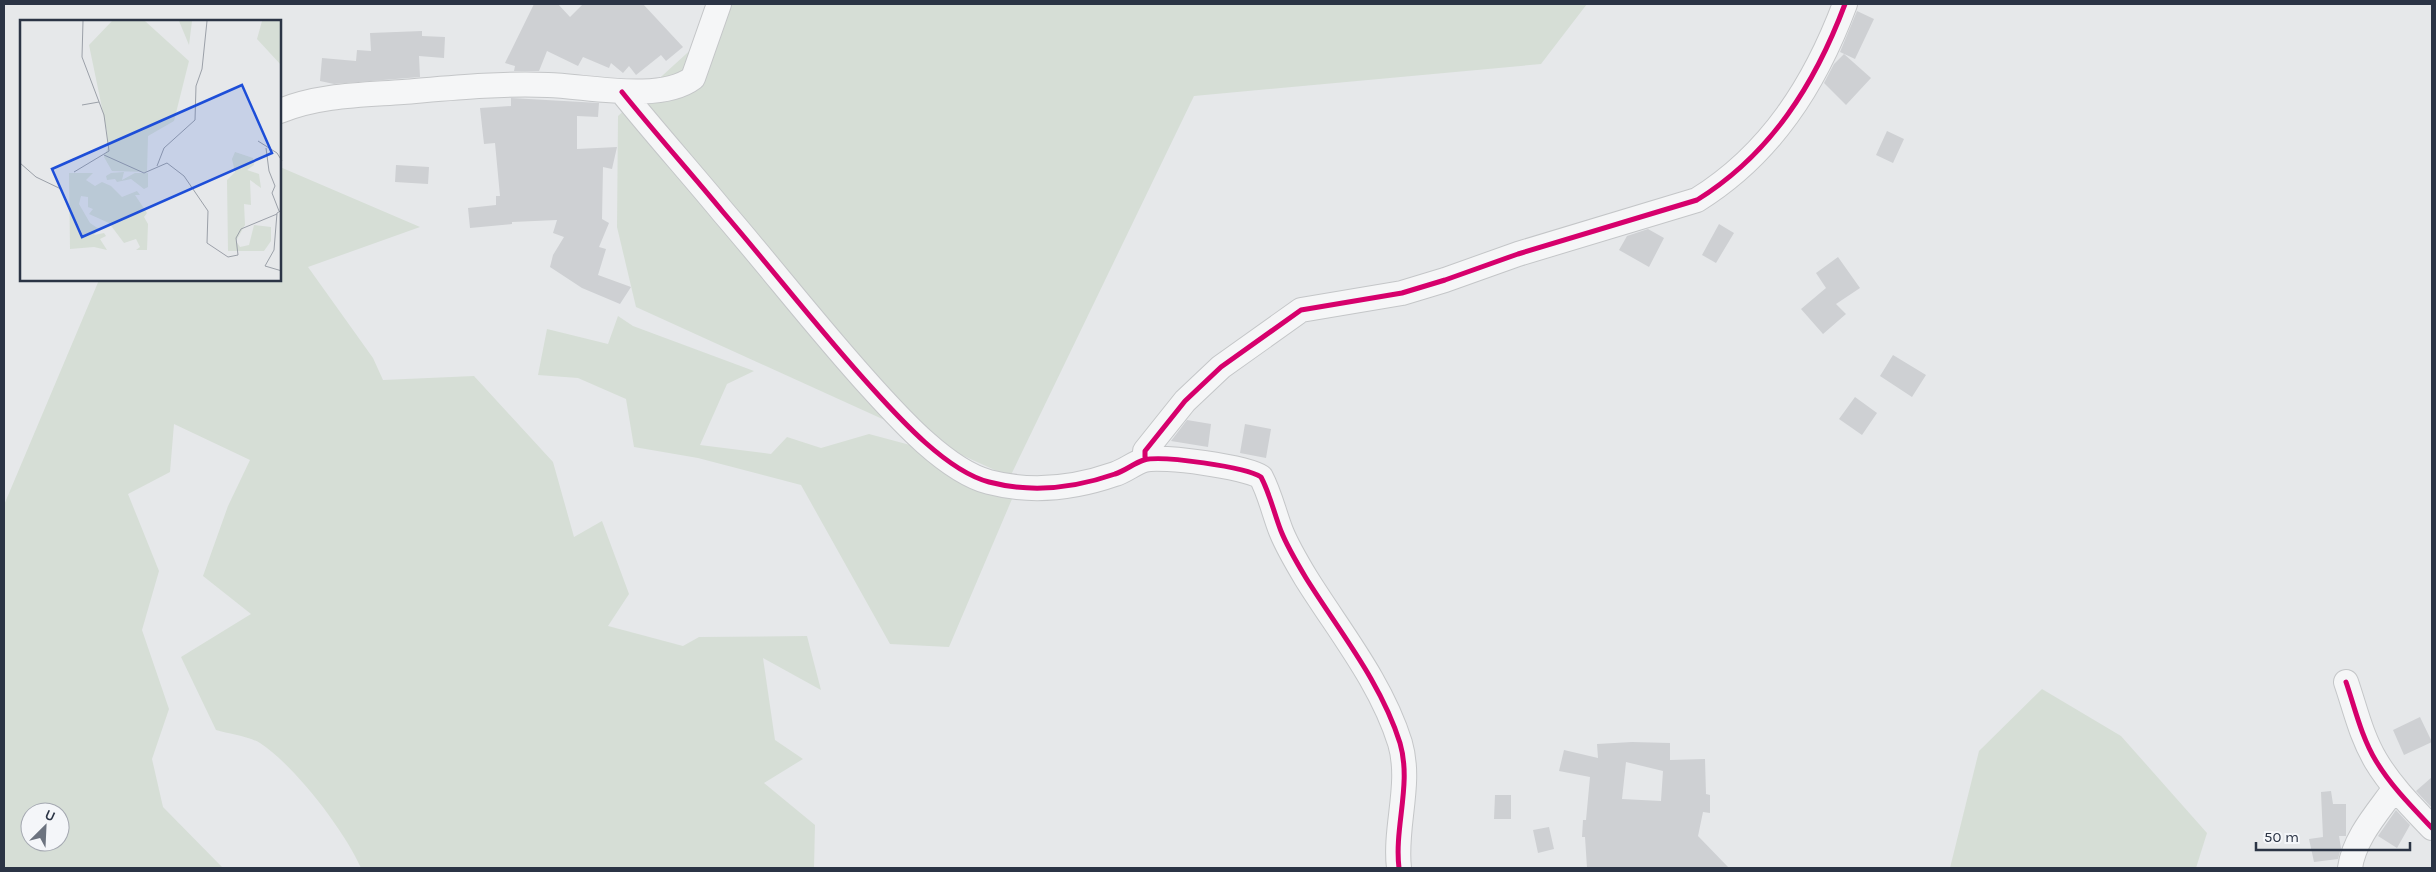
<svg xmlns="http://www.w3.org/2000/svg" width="2436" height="872" font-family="Karla,sans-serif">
<rect width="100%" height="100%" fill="#e6e8ea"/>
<path fill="#d6ded6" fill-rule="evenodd" d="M718,4H1587L1541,64L1194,96L1010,477L636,307L617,227L618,116L708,34Z
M280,167L420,227L308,267L373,358L383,380L474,376L553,462L574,537L602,521L629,594L608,626L683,646L699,637L807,636L821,690L763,658L775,740L803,759L764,783L815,825L814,868H361C344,830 295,766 260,743C248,736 229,734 216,730L181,657L251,614L203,576L228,506L250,460L174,424L170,472L128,494L159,571L142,630L169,709L152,759L163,807L222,867L4,868V505L99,280H280ZM30,812H60V842H30Z
M618,316L633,326L754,371L727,384L700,445L771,454L787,437L821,448L869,434L925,449L1012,499L949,647L890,644L801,485L698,458L634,447L626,399L578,378L538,375L547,329L608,344Z
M2042,689L2121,736L2207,833L2196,868H1950L1979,751Z"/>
<path fill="#ced0d3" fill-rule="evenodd" d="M534,4H558L570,17L583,4H643L683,47L666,61L661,55L636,75L629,66L623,73L611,63L609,68L583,57L578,66L547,51L539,71H514L515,66L505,63Z
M1857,11L1874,19L1855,59L1840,52Z
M422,31V36L445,37L444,58L419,56L420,77L334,84L320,81L322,58L356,61L357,50L371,51L370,33Z
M1844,54L1871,78L1846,105L1824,83L1834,64Z
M511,98L599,103L598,117L577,116V149L617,147L612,169L603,167L602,219L609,223L599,247L606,249L598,275L631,287L620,304L582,288L550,267L553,255L564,237L553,233L557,220L512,222V224L470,228L468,208L496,205V196H500L495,143L484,144L480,108L511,106Z
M1887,131L1904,139L1893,163L1876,155Z
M396,165L429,167L428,184L395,182Z
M1719,224L1734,233L1716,263L1702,255Z
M1648,229L1664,238L1649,267L1619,250L1627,236Z
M1838,257L1860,288L1836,304L1846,314L1823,334L1801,309L1826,288L1816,273Z
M1893,355L1926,375L1912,397L1880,376Z
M1855,397L1877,413L1862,435L1839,419Z
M1187,420L1211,424L1208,447L1171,441Z
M1245,424L1271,429L1266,458L1240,453Z
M2420,717L2432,742L2404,755L2393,730Z
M1632,742L1670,743V760L1705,759L1706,794L1710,795V813L1703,812L1698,836L1729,868H1587L1585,837H1582L1583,820H1586L1590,777L1559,771L1564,750L1598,758L1597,744ZM1626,762L1663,771L1661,801L1622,799Z
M2432,777V808L2416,791Z
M2331,791L2333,804H2346V836H2339L2341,848L2338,859L2314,862L2309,839L2323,837L2321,792Z
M1495,795H1511V819H1494Z
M2396,810L2410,825L2397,848L2378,836Z
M1549,827L1554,849L1538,853L1533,830Z"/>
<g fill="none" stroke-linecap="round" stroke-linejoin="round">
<defs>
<path id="minor" d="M622,92C655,133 690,172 723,212C773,270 820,331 872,388C900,419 947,471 989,482C1031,493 1075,488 1115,474C1125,471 1134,463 1144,460C1162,455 1246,467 1261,477C1270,494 1274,513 1281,531C1287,546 1297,563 1306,578C1339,631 1381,682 1400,743C1412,784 1394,827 1399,868
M280,111C319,95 362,95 403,92C451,88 499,83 548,85C587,86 660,103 693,78L719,4
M1145,459V451L1185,401L1221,367L1301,310L1402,293L1445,280L1518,254L1697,200C1771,154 1815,84 1845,4
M2346,682C2355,708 2361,736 2376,761C2391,786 2412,807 2432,828
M2350,868C2354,838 2378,812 2395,788"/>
</defs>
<use href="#minor" stroke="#c4c6c8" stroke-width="26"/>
<use href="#minor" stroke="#f5f6f7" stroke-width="24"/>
<defs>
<path id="cycleway" d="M622,92C655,133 690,172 723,212C773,270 820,331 872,388C900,419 947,471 989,482C1031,493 1075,488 1115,474C1125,471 1134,463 1144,460C1162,455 1246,467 1261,477C1270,494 1274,513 1281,531C1287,546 1297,563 1306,578C1339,631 1381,682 1400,743C1412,784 1394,827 1399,868
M1145,459V451L1185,401L1221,367L1301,310L1402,293L1445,280L1518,254L1697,200C1771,154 1815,84 1845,4
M2346,682C2355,708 2361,736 2376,761C2391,786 2412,807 2432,828"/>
</defs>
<use href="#cycleway" stroke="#f4f6f9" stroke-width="8"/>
<use href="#cycleway" stroke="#d6006c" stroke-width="5"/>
</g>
<g transform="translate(20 20)">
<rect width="261" height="261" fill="#e6e8ea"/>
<path d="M92,1H125L169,41L154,101L128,116L127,152L92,151L84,137L88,127L87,112L69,25ZM159,1H172L169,25ZM242,1H261V45L237,19ZM215,132L233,138L234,145L227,150L239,154L241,168L230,160L231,185L224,184L225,205L216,221L220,227L229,225L234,205L251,207V221L244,231H208L207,160L215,152L212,139ZM104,152L102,160L115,153H128V167L124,169L111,159L97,162L95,159L87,160L86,156L91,153ZM49,153H73L66,160L75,166L82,162L91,166L102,177L117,171L120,175H115L127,193L124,197L128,204L127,230H116L120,227L116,219L104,223L89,203L69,194L73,189L68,187V177L61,176L59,184L70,203L79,209L74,215L84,213L86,216L80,219L87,230L74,227L50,229Z" fill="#d6ded6"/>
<path fill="none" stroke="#9ba0a8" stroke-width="1" d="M62,85L79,82M238,121L257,133L262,141M246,128L249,151L255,166L252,173L259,191M84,135L124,153L147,143L164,156L188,191L187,223L208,237L218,235L216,218L221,209L257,194M0,143L16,157L41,169M137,146L144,128L175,100L176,66L182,49L187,1M54,152L89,131L84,95L62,37L63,1M262,190L257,193L254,230L245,246L262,251"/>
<path fill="#1d4ed8" fill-opacity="0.15" stroke="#1d4ed8" stroke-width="2.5" d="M222,65L252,133L62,217L32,149Z"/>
<rect width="261" height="261" fill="none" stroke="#2b3445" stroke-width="2.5"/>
</g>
<rect width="2436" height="872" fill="none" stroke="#2b3445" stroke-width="10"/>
<g transform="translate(45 827) rotate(24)"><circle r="24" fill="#f4f6f9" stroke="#a4a8b1"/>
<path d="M0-4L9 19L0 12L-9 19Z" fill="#6c737f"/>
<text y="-8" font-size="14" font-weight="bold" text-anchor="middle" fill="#2b3445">U</text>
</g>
<path d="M2256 842v8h154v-8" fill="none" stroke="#2b3445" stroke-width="2.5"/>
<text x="2264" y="842" font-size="15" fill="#2b3445" stroke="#f4f6f9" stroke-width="4" paint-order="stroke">50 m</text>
</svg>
